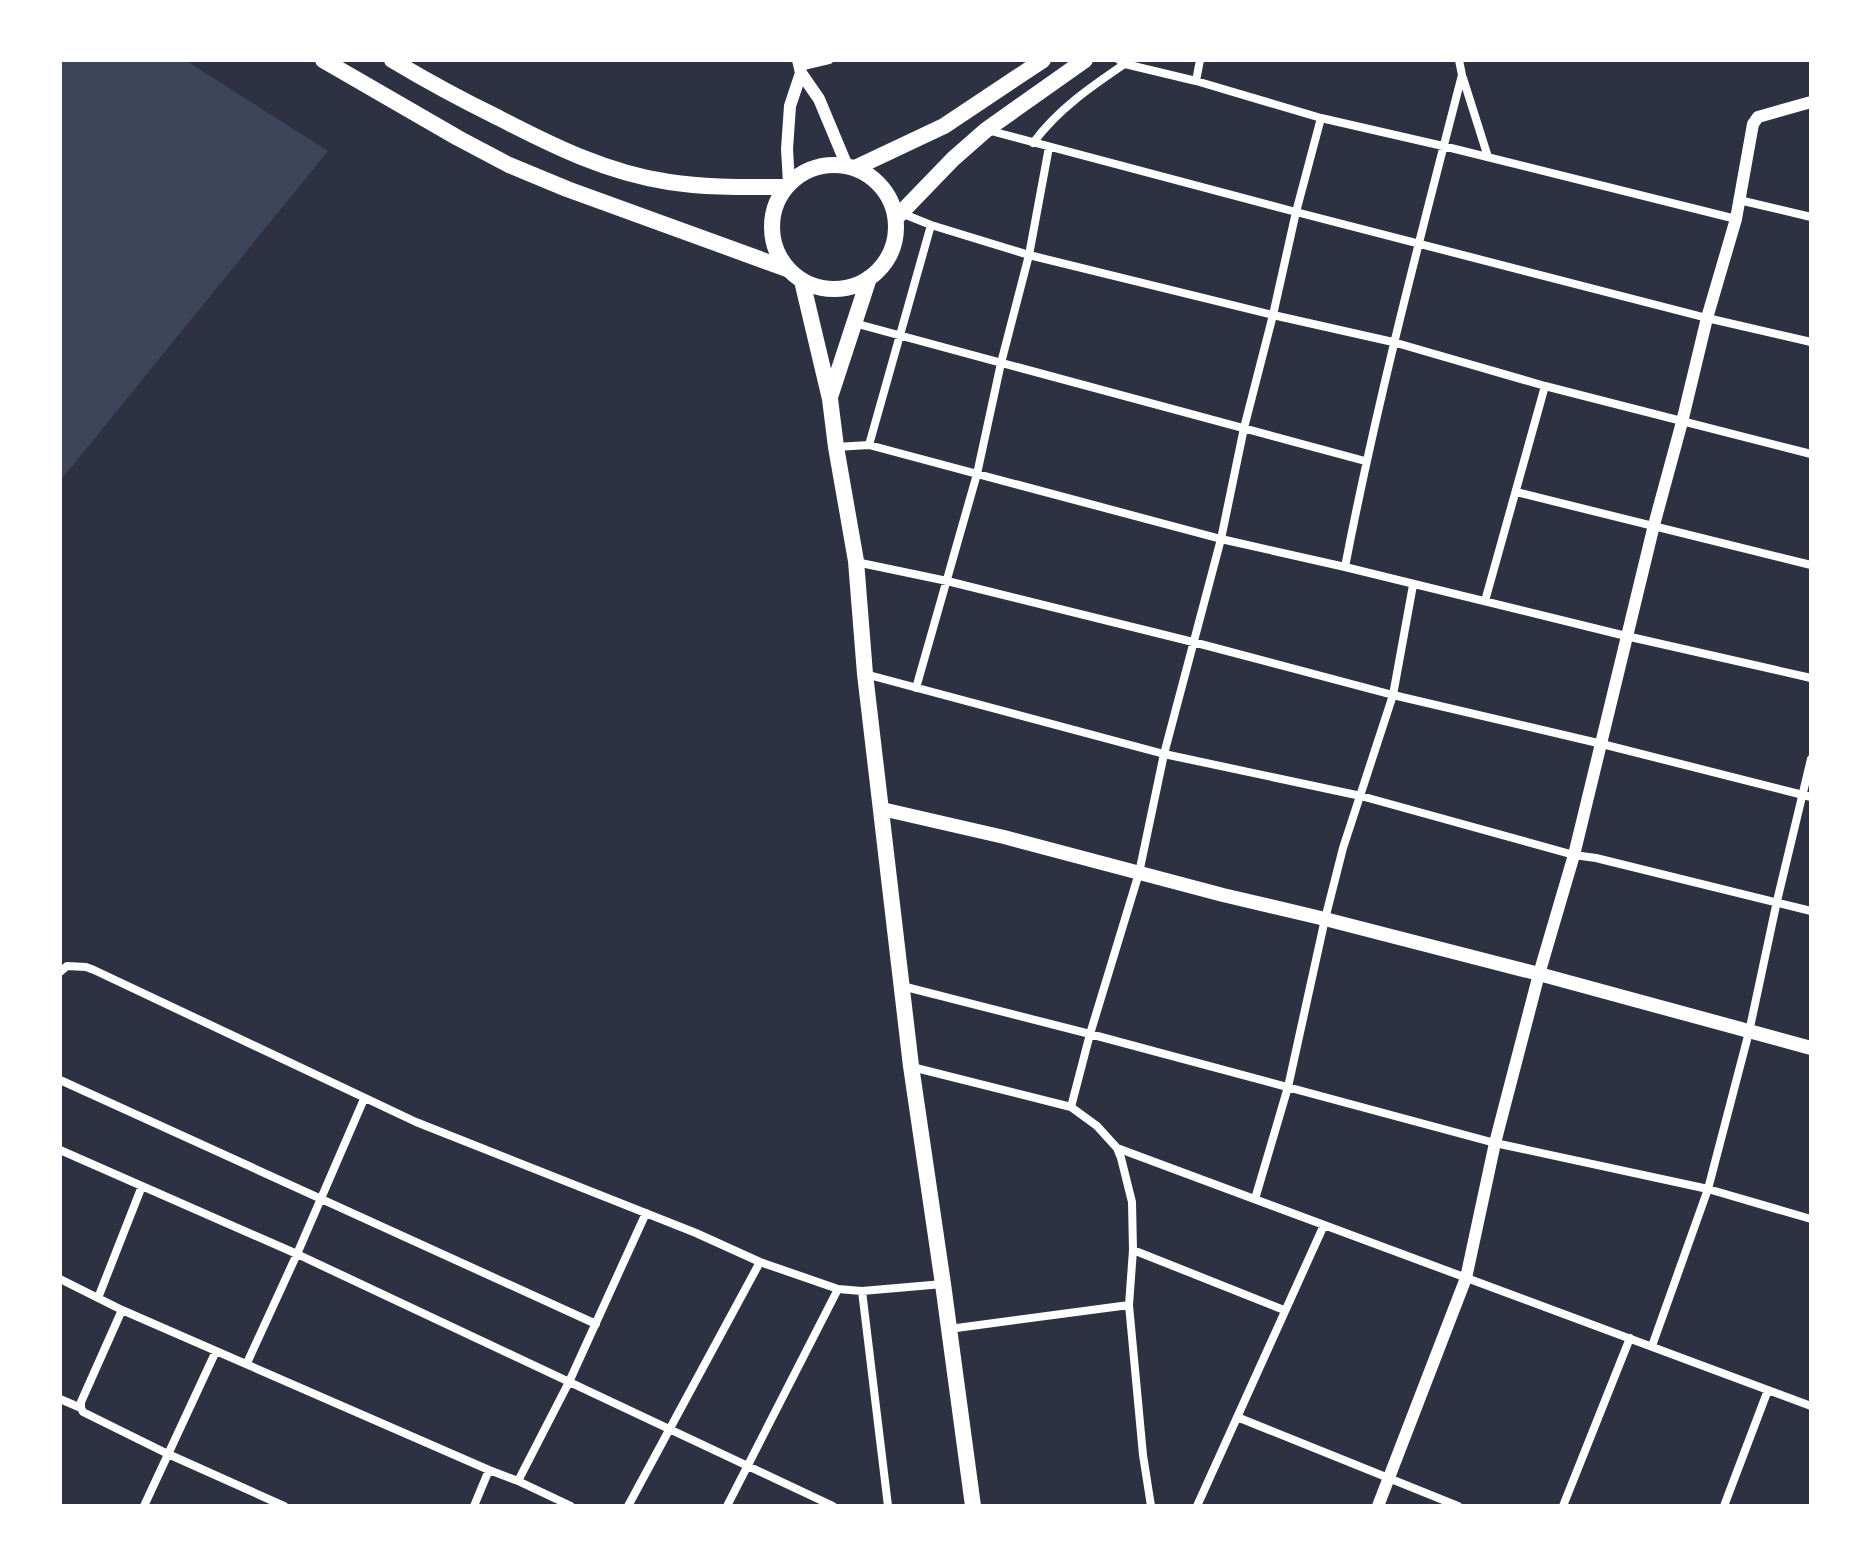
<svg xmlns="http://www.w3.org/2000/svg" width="1871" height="1566" font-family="Raleway,sans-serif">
<rect width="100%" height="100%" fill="#2d3142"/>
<path fill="#3c4559" d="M60,60H185L328,151L60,481Z"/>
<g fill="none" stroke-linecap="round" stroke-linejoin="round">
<path stroke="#fff" stroke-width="8" d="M1119,60L1125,64L1196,81L1321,118L1443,146L1736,219
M799,67L829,60
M1463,78L1488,157
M1196,81L1200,60
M987,130L1296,212L1707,318L1811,342
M1033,143C1058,109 1092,86 1126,63
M1739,200L1811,217
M901,213L931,225L1029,255L1273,315L1393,342L1545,386L1811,454
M854,323L1365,461
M869,445L931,225
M836,447L869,445L1221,539L1345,567L1626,636L1811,678
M1516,492L1811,565
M856,562L947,581L1193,642L1393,695L1602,744L1811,797
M1345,567C1377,401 1420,238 1462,75L1459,60
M1485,601L1545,386
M865,674L1164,754L1361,796L1574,855L1596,858L1811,911
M916,688L977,474L1001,363L1029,255L1049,147
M60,972L67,966L86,967L94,970L416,1122L696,1233L760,1262L838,1289L862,1291L943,1284
M902,986L1090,1034L1495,1143L1708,1189L1811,1219
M912,1067L1071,1107
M60,1080L596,1324
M1117,1148L1811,1406
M60,1150L297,1254L833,1506
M1255,1199L1288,1087L1325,919L1343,848L1393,695L1413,585
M1133,1250L1284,1310
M60,1279L122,1310L489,1470L518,1481L571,1506
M862,1291L888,1506
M98,1298L142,1186
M122,1310L81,1402V1408L83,1412L168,1454L284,1506
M949,1329L1129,1305
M1652,1346L1708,1189L1749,1032L1777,901L1811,759
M247,1363L297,1254L364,1099
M60,1399L81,1408
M1237,1417L1458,1506
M518,1481L569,1382L646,1213
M144,1506L216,1351
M474,1506L489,1470
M628,1506L760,1262
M727,1506L838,1289
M1151,1506L1143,1455L1129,1305L1133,1250L1132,1202L1121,1158L1117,1148L1097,1126L1071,1107L1090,1034L1139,873L1164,754L1221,539L1244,428L1273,315L1296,212L1321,118
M1197,1506L1324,1225
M1563,1506L1630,1338
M1724,1506L1768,1390"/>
<path stroke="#fff" stroke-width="12" d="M798,60L801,73L819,99L847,166
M789,183L787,149L790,106L801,73
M1378,1506L1466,1278L1495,1143L1539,974L1574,855L1654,525L1682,422L1707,318L1736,219L1753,124L1758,117L1811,102"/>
<path stroke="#fff" stroke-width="14" d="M882,809L1004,837L1223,895L1325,919L1539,974L1811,1048"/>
<path stroke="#fff" stroke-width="16" d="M772 227a62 62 0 1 1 124 0a62 62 0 1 1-124 0Z
M855,168L944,126L1043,60
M896,218L953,159L986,130L1085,60
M802,281L830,399L836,447L856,561L865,674L911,1066L943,1284L973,1506
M830,397L869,278"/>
<path stroke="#fff" stroke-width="16" d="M323,60L458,138L509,165L567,189L787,269
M392,60C427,81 462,100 499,118C553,146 608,173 669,182C707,188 747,187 785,187"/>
</g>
<rect width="1871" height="1566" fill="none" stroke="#ffffff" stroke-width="124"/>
</svg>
